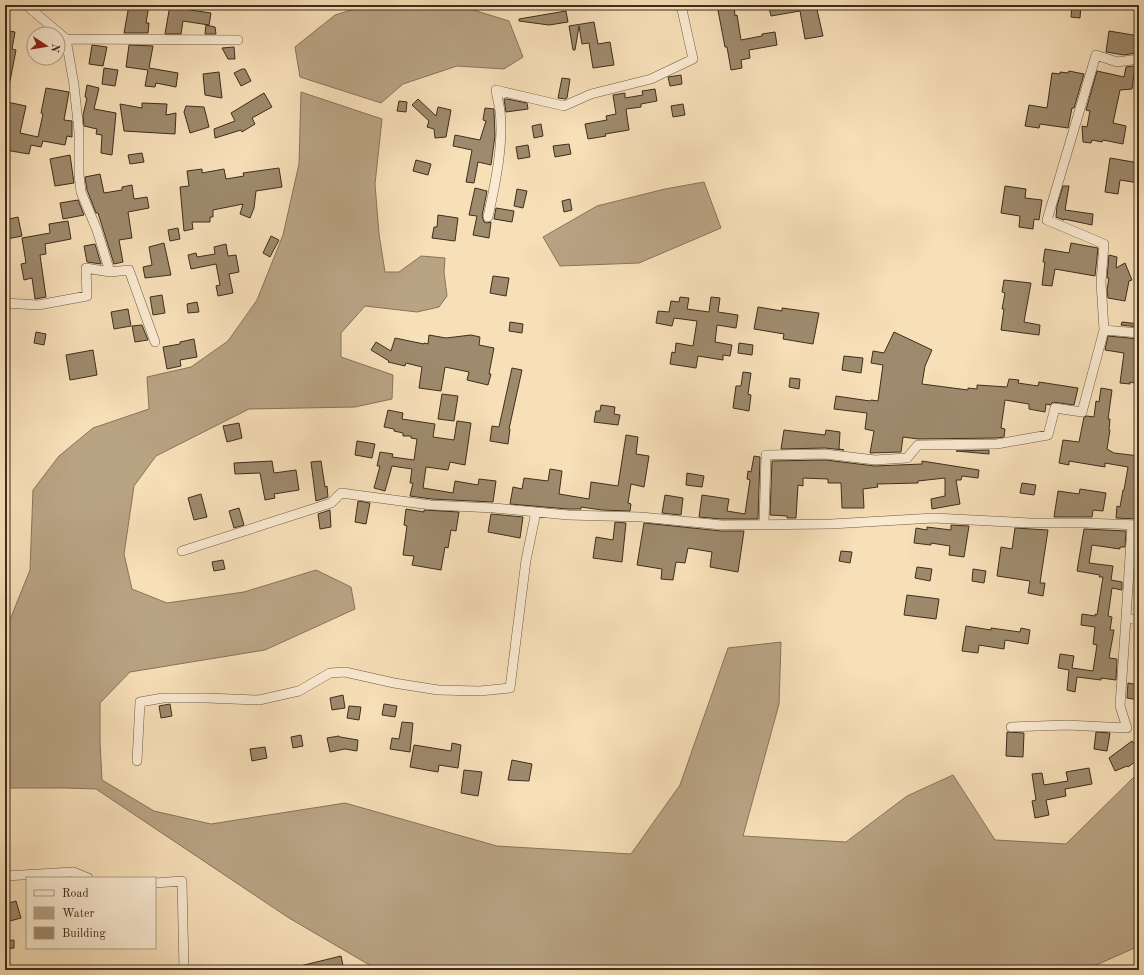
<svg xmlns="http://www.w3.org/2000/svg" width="1144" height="975" font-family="'Old Standard TT',serif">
<rect width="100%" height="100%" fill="#f7dfb8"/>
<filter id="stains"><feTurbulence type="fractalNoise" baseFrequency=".005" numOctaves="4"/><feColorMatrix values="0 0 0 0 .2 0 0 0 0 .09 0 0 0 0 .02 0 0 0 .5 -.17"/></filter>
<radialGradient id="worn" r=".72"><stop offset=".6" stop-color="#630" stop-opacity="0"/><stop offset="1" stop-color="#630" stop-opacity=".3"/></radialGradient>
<path fill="#b8a383" stroke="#877459" d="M368,5H457L509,21L523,57L504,69L457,66L403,84L381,103L300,77L295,47L335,15Z
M301,92L382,119L375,184L379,234L385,272H399L421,256L445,258L444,272L447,296L439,307L417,312L365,306L341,333V357L393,375L392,399L355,407L249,409L156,456L134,486L124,554L132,589L167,603L244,592L316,570L351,587L355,609L265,650L130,672L100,703V742L102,780L154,811L211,824L345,803L497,846L631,854L680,785L728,648L781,642L779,704L743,836L846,842L907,796L953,775L995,840L1066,844L1139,772V946L1085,970H378L289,918L96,789L65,788H5V632L30,570L33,490L59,456L93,428L149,409L147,377L191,367L228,341L257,300L283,235L299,164Z
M704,182L721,228L639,263L560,266L543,237L597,206L665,189Z"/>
<path fill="#9e8a6d" stroke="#3e2e1b" d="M129,5H149L146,23H149L148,33H124Z
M170,5H178L177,8L211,13L209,25L183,21L181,34H165Z
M717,5H734L735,16L737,15L741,40L762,36V34L775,32L777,45L749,50L750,58L741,60L742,68L731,70L727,47H725Z
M788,5H816L823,36L805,39L800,11L771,16L769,8Z
M1072,5H1081L1080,18L1071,17Z
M566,11L568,22L549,25L519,21V19Z
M594,22L598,44L610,42L614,65L593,68L589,43L582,44L579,26L575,50H573L569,26Z
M206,25L215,27L216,34H205Z
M5,30L15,32L12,49L16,50L9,86L5,85Z
M1109,31L1139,36L1136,53L1124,55L1106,52Z
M92,45L107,47L103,66L89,64Z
M129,45L153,46L149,68L178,73L176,87L156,83L155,87L145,86L148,70L126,67Z
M234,47L235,59H228L222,48Z
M1135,66L1132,89L1120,90L1113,123L1126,126L1123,144L1103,140L1102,142L1092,140L1091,143L1083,142L1082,126L1087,127L1090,111L1086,110L1097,71L1124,77L1126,67Z
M104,68L118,70L115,86L102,84Z
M242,69H245L251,81L241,86L234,73Z
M1069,71L1084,74L1074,108H1072L1068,128L1040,124L1039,128L1025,126L1029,105L1047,108L1052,73L1060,74V72L1068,73Z
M219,72L222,98L205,95L203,74Z
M681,75L682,84L670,86L668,77Z
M562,78L570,79L567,98L565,99L558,98Z
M87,85L99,88L94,109L116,113L112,155L101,153L102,135L96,134L97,129L84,126L83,115L87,98L85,97Z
M46,88L69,92L64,120L72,121V137L67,136L65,145L43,141L41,147L31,145L29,154L5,150V111L7,102L26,106L20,133L38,137L43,114L41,113Z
M655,89L657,101L641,104V107L626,109L629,130L605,134L606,136L588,139L585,124L607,120L606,116L616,114L613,95L625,93V98L643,95L642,91Z
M264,93L272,107L252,118L255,124L242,132L241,130L215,138L214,129L235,121L231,113Z
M418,99L436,116L438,107L451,110L446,137L435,138L434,129L427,127L429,121L412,105Z
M504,99H507L527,103L528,109L506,112Z
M399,101L407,102L406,112L397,111Z
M142,103L167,104L166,115L176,113L175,134L124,131L120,104L142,108Z
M683,104L685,115L673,117L671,106Z
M186,106L204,107L209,127L190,133L184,112Z
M485,108L494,109V112L495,136L491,165L478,162L474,183L466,182L472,150L453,146L455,135L480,140L486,121L483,120Z
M541,124L543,136L534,138L532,126Z
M569,144L571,154L555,157L553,146Z
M528,145L530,157L518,159L516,147Z
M142,153L144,162L130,164L128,155Z
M70,155L74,183L55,186L50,159Z
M1110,158L1139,163V183L1120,180L1118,194L1105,192Z
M416,160L431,164L428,175L413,171Z
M279,168L282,187L256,191L254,208L250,218L240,214L243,204L213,210V217H210V222H192L193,229L184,231L180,187L189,186L187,171L202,169V173L224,169L226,179L244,176L243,173Z
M100,174L104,193L122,190V187L132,185L134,199L147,197L149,208L128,212L132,238L119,240L123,262L114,264L98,213H96L87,190L85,177Z
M1005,186L1026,189L1025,198L1042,200L1039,220L1034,219L1033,229L1019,227L1020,216L1001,213Z
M1063,186H1069L1065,210L1093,214L1092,225L1064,219V220L1056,217L1057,206Z
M475,188L487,191L482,216L484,222L487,223L491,222L489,238L473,235L477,216L469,215Z
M517,189L527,191L523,208L514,206Z
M570,199L572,210L564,212L562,201Z
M78,200L84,215L63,219L60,203Z
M496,208L514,211L512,222L494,219Z
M438,215L458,218L455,241L432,238L434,227H437Z
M18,217L22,236L7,239L5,220Z
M68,221L71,239L45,244L46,254L40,255L46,297L35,299L32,278L24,280L21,264L26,263L22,238L50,233L49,224Z
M178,228L180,239L170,241L168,230Z
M271,236L279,240L270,257L263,253Z
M164,243L171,275L145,278L143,267L152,265L149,247Z
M1071,243L1098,248L1095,276L1055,269L1052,286L1042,285L1045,262H1043L1045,249L1069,253Z
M95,244L101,264L87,262L84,246Z
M226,244L228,256L236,255L239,272L229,274L233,293L218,296L216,286L220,285L216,264L191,269L188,255L196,253L197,257L215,254L214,247Z
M1109,255L1117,257L1116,268L1125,263L1132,280L1129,281L1125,301L1108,298L1107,290L1109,278H1107Z
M493,276L509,278L506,296L490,293Z
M1004,280L1031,283L1024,322L1040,325L1039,335L1001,330L1004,309H1002L1005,293L1002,292Z
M162,295L165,313L153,315L150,297Z
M680,297L689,298L687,309L709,312L711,297L720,298L718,312L738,315L736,328L717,325L715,342L732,345L730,356L723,355V360L698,356L696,368L670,364L672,352L675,353L676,343L693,346L697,321L674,318L672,326L656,323L658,311L669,312L671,301L679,302Z
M197,302L199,312L188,313L187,304Z
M758,307L782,311V308L819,313L813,344L783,339L784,334L754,329Z
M128,309L131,326L114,329L111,312Z
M510,322L523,324L522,333L509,331Z
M1122,322L1139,324V327L1121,325Z
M142,325L148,340L135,342L132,326Z
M36,332L46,334L44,345L34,343Z
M894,332L932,350L925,366L922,384L968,390V388L977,389V385L1007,387L1009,379L1019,380L1018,383L1038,386L1039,382L1078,388L1074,405L1053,402L1050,405L1046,404L1045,412L1029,409V404L1005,400L1001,428L1005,429L1004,437L996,438L918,439L903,437L901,452L870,453L874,431L865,429L867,413L834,409L836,396L870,401L871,400L878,401L883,365L871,363L873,351L884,353Z
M429,335L446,338L471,335L480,337L479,345L494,348L489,374H491L488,385L467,380L469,372L445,367L441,391L419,388L422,367L406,363L405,366L388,362L389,361L371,350L376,342L391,351L395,338L424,344V343L428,344Z
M1108,336L1139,339V384L1130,382V384L1120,383L1124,353L1105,350Z
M194,339L197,357L180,360L181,366L167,369L163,347L180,344V342Z
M739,343L753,345L752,355L738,353Z
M93,350L97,375L70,380L66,355Z
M844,356L863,358L861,373L842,370Z
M512,368L522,370L509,429H510L508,444L490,441L492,426L499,427Z
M743,372L751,373L748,394L751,395L749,411L733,408L736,386H741Z
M790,378L800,379L799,389L789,387Z
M1101,388L1112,390L1108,419H1110L1109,430H1110L1107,449L1114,453L1139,456V519L1116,518L1117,506L1120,507L1123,490H1124L1128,467L1105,463V467L1069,461V465L1059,463L1063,440L1079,442L1084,417L1087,416L1094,417L1096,401L1099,402Z
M442,394L458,396L454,421L438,419Z
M601,405L615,407L614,414L620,415L618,425L594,422L596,411H600Z
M388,410L403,413L402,419L435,424L433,437L454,440L457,421L471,423L465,465L450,462L448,470L426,467L423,488L453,493L455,481L478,485L479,479L496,481L493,502L432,499L410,496L413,483H410L412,469L392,466L385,491L374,488L380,466H377L380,452L393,454L392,457L414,460L417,439L411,438V436H403V433L394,431V429L384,427Z
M239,423L242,438L227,442L223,426Z
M784,430L825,435L826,430L840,432L839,449L844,450L825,448L781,449Z
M626,435L638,437L636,454L649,456L644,487L631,484L628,503L631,504L630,511L602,510L581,507V509H568L510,504L513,487L522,489L524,478L548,481L550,469L562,471L559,494L589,499L591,482L618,486Z
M357,441L375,444L372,458L355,455Z
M989,450V454L956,451Z
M754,456L760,457L758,519H722L699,517L702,495L729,499L727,511L745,514L750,480L747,479L748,471L751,472Z
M825,460L875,466L922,464V461L979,470L978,478L962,476L961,480H956L960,504L932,509L931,499L945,496V478L918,481V483L877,484L878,487L863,489L864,508H842L841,483H828V479L803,478V486L798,485L796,518H787V516L770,515L772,461Z
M272,461L274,473L296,470L299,490L274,494L275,498L265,500L260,473L235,474L234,463Z
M321,461L325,487L327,486L328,497L316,501L311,462Z
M687,473L704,476L702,487L686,485Z
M1022,483L1036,485L1034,495L1020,493Z
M1080,489L1106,493L1103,511L1093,510L1092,517H1054L1058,491L1079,494Z
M201,494L207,517L194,520L188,498Z
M665,495L683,498L681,515L662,513Z
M358,501L370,503L366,524L355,522Z
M239,508L244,525L234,528L229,511Z
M406,509L424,512V510L459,512L456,531L451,530L448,548L445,547L441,570L412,565L414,556L403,555L407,526L404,525Z
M330,510L331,527L320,529L318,514Z
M491,514L523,517L520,538L488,532Z
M615,522L626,523L622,562L593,558L596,537L613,540Z
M644,523L721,531H744L738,572L710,567L712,552L688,548L685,563L676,562L673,580L661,579L662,569L637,565Z
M951,525L969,526L964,557L949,555L950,546L931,543V545L914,543L916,528L927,530V527L951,530Z
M1015,528L1048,530L1040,583H1045L1043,596L1028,593L1030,581L997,576L1001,547L1012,549Z
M1084,529L1126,531L1125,547H1120V549L1092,545L1089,563L1113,566L1111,580L1122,582V590L1112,588L1108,616L1112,617L1110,630H1114L1109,658L1117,659L1116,680L1101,678V680L1077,677L1075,692L1067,690L1069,670L1058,668L1060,654L1074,656L1072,668L1093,671L1097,645L1093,644L1095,627L1081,625L1082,614L1095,616V614L1097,615L1103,577H1099L1100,575L1077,571Z
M841,551L852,552L850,563L839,561Z
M223,560L225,569L214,571L212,562Z
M917,567L932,569L930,581L915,578Z
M973,569L986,571L984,583L972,581Z
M907,595L939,599L936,619L904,615Z
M966,626L991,630V628L1020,632L1021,628L1030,630L1028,644L1005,640L1004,649L979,645L978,653L962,651Z
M1128,683L1139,685V700L1127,698Z
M343,695L345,708L332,710L330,698Z
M170,704L172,716L161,718L159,706Z
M384,704L397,706L395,717L382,715Z
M349,706L361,707L359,720L347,718Z
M402,722L413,723L410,752L390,749L392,738L399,739Z
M1007,732L1024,733L1023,757L1006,756Z
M1096,732L1110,733L1107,751L1094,749Z
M301,735L303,746L293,748L291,737Z
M339,736L340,737L358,740L357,751L345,749L330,752L327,738Z
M1132,741L1139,750V759L1128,767L1127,766L1115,771L1109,758Z
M452,743L461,745L458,768L439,765L438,772L410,767L414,745L451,751Z
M265,747L267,758L252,761L250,749Z
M512,760L532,764L529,781L508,780Z
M1089,768L1092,784L1065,789L1066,796L1046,800L1049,815L1035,818L1032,801L1036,800L1032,774L1042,773L1044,785L1068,781L1066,772Z
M464,770L482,772L478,796L461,793Z
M16,901L21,918L10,921L5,904Z
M14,940V948L5,949V941Z
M341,956L344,970H296V967Z"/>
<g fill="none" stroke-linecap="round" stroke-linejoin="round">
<defs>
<path id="minor" d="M26,5L66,39L238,40
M66,39L74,85L79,132V174L81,192L97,230L110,272L129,270L155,342
M1139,59L1117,62L1096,55L1047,220L1104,244L1101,282L1104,330L1139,333
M488,217C495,185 504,143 500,111C499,104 497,97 496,90L564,106L591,94L651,79L693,59L681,5
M5,303L38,305L87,296L86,268L110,272
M764,524L766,455L825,454L875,460L907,458L918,445L997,444L1048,435L1055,408L1082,412L1104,330
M1132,525L1126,618L1139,620
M182,551L331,503L341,493L431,505L494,508L568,515L641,517L722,525L831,524L934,518L1030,523H1085L1139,525
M1011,727L1067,725L1127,728L1120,706L1126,618
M137,761L140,702L163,698H207L259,700L299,691L330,673L345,672L394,683L438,690L480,691L510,688L526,560L536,512
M5,876L73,872L88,878
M155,883L182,881L184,970"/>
</defs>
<use href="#minor" stroke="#6c5a42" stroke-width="10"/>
<use href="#minor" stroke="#faead1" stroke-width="9"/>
</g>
<rect width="1144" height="975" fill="none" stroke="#f7dfb8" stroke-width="20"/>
<rect x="6" y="6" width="1132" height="963" fill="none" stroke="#3e2e1b" stroke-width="2"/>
<rect x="10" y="10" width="1124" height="955" fill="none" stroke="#3e2e1b"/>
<rect x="26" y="877" width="130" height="72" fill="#faead1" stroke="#af9f88"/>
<rect x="34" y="890" width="20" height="6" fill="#faead1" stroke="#af9f88"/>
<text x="62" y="897" font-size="12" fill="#3e2e1b">Road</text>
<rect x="34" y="907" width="20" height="12" fill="#b8a383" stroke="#af9f88"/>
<text x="62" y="917" font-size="12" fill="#3e2e1b">Water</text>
<rect x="34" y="927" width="20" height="12" fill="#9e8a6d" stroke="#af9f88"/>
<text x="62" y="937" font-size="12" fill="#3e2e1b">Building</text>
<g transform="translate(46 46) rotate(102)"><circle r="19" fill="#faead1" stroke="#af9f88"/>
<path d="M0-3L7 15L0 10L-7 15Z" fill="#8f2418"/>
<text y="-6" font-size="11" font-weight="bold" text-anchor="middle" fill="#3e2e1b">N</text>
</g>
<rect width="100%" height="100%" filter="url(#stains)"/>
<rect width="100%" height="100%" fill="url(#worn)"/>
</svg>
